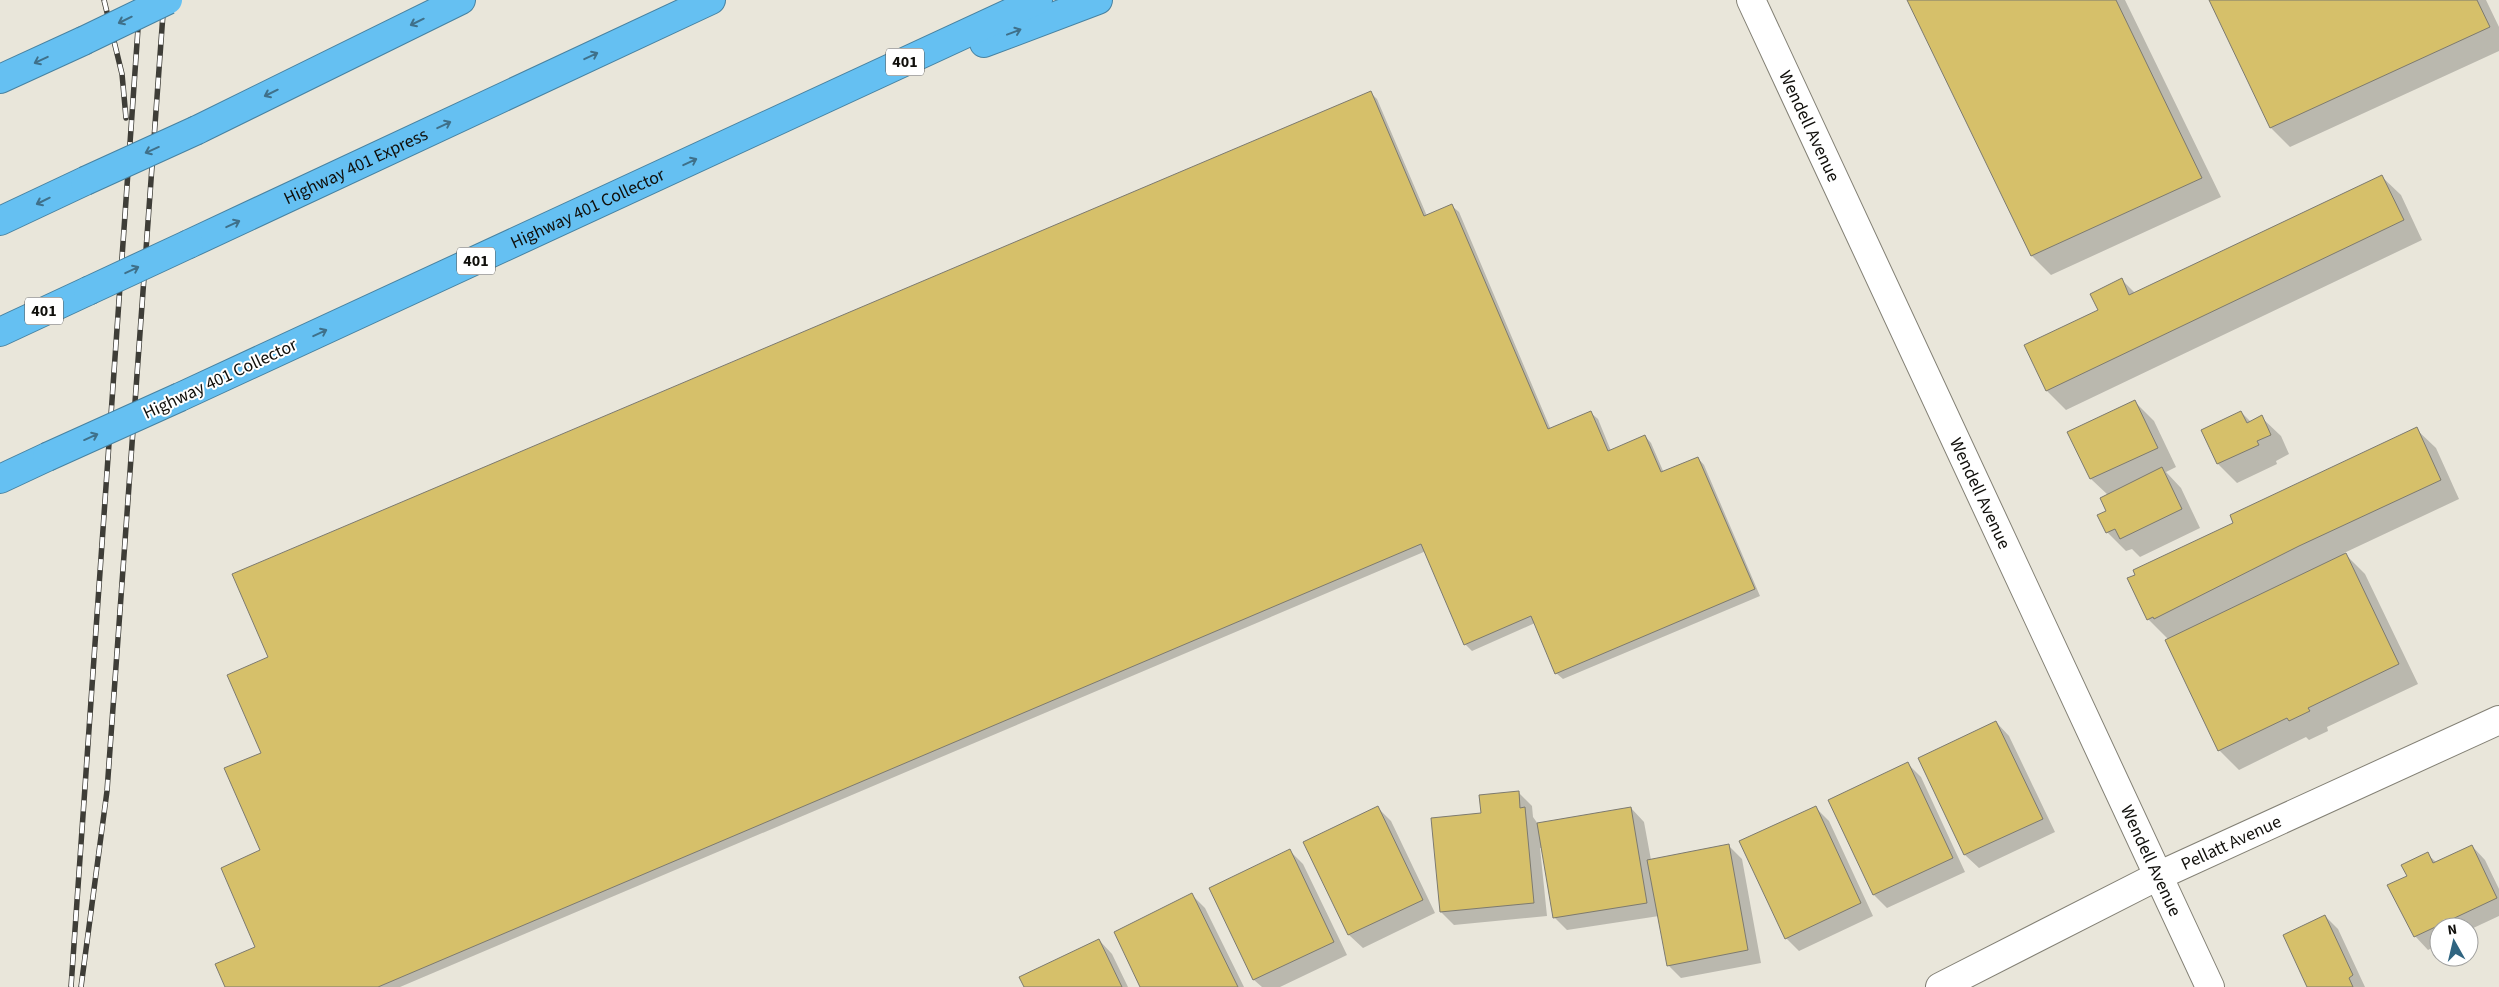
<svg xmlns="http://www.w3.org/2000/svg" width="2499" height="987" font-family="'Source Sans 3',sans-serif">
<rect width="100%" height="100%" fill="#e9e6da"/>
<path fill="#0003" d="M1908,0H2125L2221,197L2051,275L2032,256Z
M2210,0H2486L2499,27V51L2290,147L2271,128Z
M1371,93L1377,99L1427,216L1452,206L1459,212L1551,430L1591,413L1598,419L1611,451L1645,436L1651,443L1664,473L1698,458L1704,465L1760,596L1563,679L1556,673L1535,623L1472,651L1465,644L1426,551L400,987H226L256,948L262,851V753L270,658Z
M2381,176L2401,195L2422,240L2066,410L2047,391L2122,280L2135,293Z
M2135,402L2154,421L2176,467L2166,472L2181,488L2200,528L2140,557L2132,549L2126,551L2107,532L2108,495L2091,479L2069,433Z
M2241,412L2251,422L2261,417L2281,436L2289,454L2276,461L2277,464L2237,483L2218,464Z
M2416,429L2436,448L2459,499L2344,553L2365,574L2418,684L2327,727L2328,731L2309,740L2306,737L2239,770L2219,750L2167,641L2169,640L2148,619L2235,524Z
M1996,722L2009,736L2055,832L1979,868L1965,855L1920,759Z
M1908,764L1921,777L1965,872L1887,908L1874,895L1830,800Z
M1519,793L1532,806L1533,817L1538,824L1631,808L1644,822L1651,860L1729,846L1742,859L1761,963L1681,978L1668,965L1659,916L1567,930L1554,917L1542,848H1540L1547,916L1454,925L1441,912L1483,814Z
M1815,807L1829,821L1873,916L1799,951L1786,938Z
M1378,808L1391,821L1435,913L1363,948L1349,935L1305,843Z
M2472,846L2485,860L2499,889V916L2469,930V927H2439V944L2428,950L2415,936L2408,877L2427,854L2436,862Z
M1290,851L1303,864L1347,955L1280,987H1262L1254,980L1211,888Z
M1192,895L1205,908L1244,987H1142Z
M2325,916L2338,929L2365,987H2309Z
M1099,940L1112,954L1128,987H1026Z"/>
<path fill="#d6c06a" stroke="#7d7a6f" d="M1907,0H2116L2202,178L2031,256Z
M2209,0H2477L2490,27L2270,128Z
M1371,91L1424,216L1452,204L1548,429L1591,411L1608,451L1645,435L1661,472L1698,457L1755,589L1555,674L1531,616L1464,645L1421,544L378,987H225L215,964L255,947L221,868L260,850L224,768L261,753L227,675L268,657L232,574Z
M2382,175L2404,220L2046,391L2024,345L2098,310L2090,294L2122,278L2129,295Z
M2135,400L2158,448L2090,479L2067,432Z
M2241,411L2247,423L2262,415L2271,435L2257,441L2259,445L2217,464L2201,430Z
M2417,427L2441,480L2299,546L2154,619L2153,617L2147,620L2127,578L2135,575L2133,570L2233,523L2230,515Z
M2162,467L2182,509L2120,539L2115,529L2106,533L2097,515L2106,511L2100,498Z
M2346,553L2399,664L2308,708L2310,711L2289,721L2287,718L2218,751L2165,640Z
M1996,721L2043,819L1964,855L1918,758Z
M1908,762L1953,858L1873,895L1828,800Z
M1519,791L1520,808L1525,807L1534,903L1440,912L1431,818L1481,813L1479,795Z
M1378,806L1423,900L1348,935L1303,842Z
M1816,806L1861,903L1785,939L1739,841Z
M1631,807L1647,903L1553,918L1537,823Z
M1729,844L1748,950L1667,966L1647,860Z
M2472,845L2497,898L2414,937L2387,885L2407,876L2401,865L2428,852L2433,863Z
M1290,849L1334,942L1253,980L1209,888Z
M1192,893L1238,987H1140L1114,932Z
M2325,915L2353,975L2349,978L2353,987H2307L2283,935Z
M1099,939L1122,987H1024L1019,977Z"/>
<g fill="none" stroke-linecap="round" stroke-linejoin="round">
<defs>
<g id="minor">
<path id="s1" d="M1940,987L2158,876L2499,720"/>
</g>
<g id="tertiary">
<path id="s2" d="M1751,0L2210,987"/>
</g>
<g id="motorway">
<path d="M984,43L1098,0"/>
<path d="M0,79L83,41"/>
<path d="M197,130L461,0"/>
<path d="M0,221L85,181"/>
<path id="s3" d="M189,244L711,0"/>
<path d="M0,332L88,291"/>
<path id="s4" d="M180,397L1038,0"/>
<path d="M0,479L47,457"/>
</g>
</defs>
<use href="#minor" stroke="#838075" stroke-width="30"/>
<use href="#tertiary" stroke="#838075" stroke-width="30"/>
<use href="#motorway" stroke="#4782a1" stroke-width="30"/>
<use href="#minor" stroke="#fff" stroke-width="28"/>
<use href="#tertiary" stroke="#fff" stroke-width="28"/>
<use href="#motorway" stroke="#65c0f2" stroke-width="28"/>
<defs>
<path id="rail" d="M104,0L122,74L126,118
M71,987L140,0
M81,987L107,791L164,0"/>
</defs>
<use href="#rail" stroke="#3e3d37" stroke-width="5.5"/>
<use href="#rail" stroke="#fff" stroke-width="4" stroke-dasharray="11" stroke-linecap="butt"/>
<defs>
<path id="motorway-bridge" d="M83,41L168,0
M85,181L197,130
M88,291L189,244
M47,457L180,397"/>
</defs>
<use href="#motorway-bridge" stroke="#4782a1" stroke-width="30" stroke-linecap="butt"/>
<use href="#motorway-bridge" stroke="#65c0f2" stroke-width="28"/>
</g>
<defs><path id="oneway-shaft" d="M-6 0H5M1.5-3L5.5 0L1.5 3" fill="none" stroke-width="1.6" stroke-linecap="round" stroke-linejoin="round" transform="scale(1.25)"/></defs>
<g stroke="#3f708a">
<use href="#oneway-shaft" transform="translate(125 20) rotate(154)"/>
<use href="#oneway-shaft" transform="translate(417 22) rotate(154)"/>
<use href="#oneway-shaft" transform="translate(1014 32) rotate(-21)"/>
<use href="#oneway-shaft" transform="translate(591 56) rotate(-25)"/>
<use href="#oneway-shaft" transform="translate(41 60) rotate(155)"/>
<use href="#oneway-shaft" transform="translate(271 93) rotate(154)"/>
<use href="#oneway-shaft" transform="translate(444 125) rotate(-25)"/>
<use href="#oneway-shaft" transform="translate(152 150) rotate(156)"/>
<use href="#oneway-shaft" transform="translate(690 162) rotate(-25)"/>
<use href="#oneway-shaft" transform="translate(43 201) rotate(154)"/>
<use href="#oneway-shaft" transform="translate(233 224) rotate(-25)"/>
<use href="#oneway-shaft" transform="translate(132 270) rotate(-25)"/>
<use href="#oneway-shaft" transform="translate(320 333) rotate(-25)"/>
<use href="#oneway-shaft" transform="translate(91 437) rotate(-24)"/>
</g>
<g text-anchor="middle" dominant-baseline="central" stroke-width="4" stroke-linejoin="round" paint-order="stroke">
<g fill="#fff" stroke="#585754" stroke-width="1">
<rect x="886" y="48.5" width="38" height="27" rx="4"/>
<rect x="457" y="247.5" width="38" height="27" rx="4"/>
<rect x="25" y="297.5" width="38" height="27" rx="4"/>
</g>
<g font-size="16" font-weight="bold" fill="#100f0b">
<text x="905" y="62">401</text>
<text x="476" y="261">401</text>
<text x="44" y="311">401</text>
</g>
<g font-size="18" fill="#100f0b" stroke="#fff">
<text stroke="none"><textPath href="#s2" startOffset="139">Wendell Avenue</textPath></text>
<text stroke="none"><textPath href="#s3" startOffset="184">Highway 401 Express</textPath></text>
<text stroke="none"><textPath href="#s4" startOffset="449">Highway 401 Collector</textPath></text>
<text transform="translate(220 379) rotate(-25)">Highway 401 Collector</text>
<text stroke="none"><textPath href="#s2" startOffset="544">Wendell Avenue</textPath></text>
<text stroke="none"><textPath href="#s1" startOffset="325">Pellatt Avenue</textPath></text>
<text stroke="none"><textPath href="#s2" startOffset="949">Wendell Avenue</textPath></text>
</g>
</g>
<g transform="translate(2454 942) rotate(352)"><circle r="24" fill="#ffffff" stroke="#9f9f9d"/>
<path d="M0-4L9 19L0 12L-9 19Z" fill="#306581"/>
<text y="-8" font-size="14" font-weight="bold" text-anchor="middle" fill="#100f0b">N</text>
</g>
</svg>
